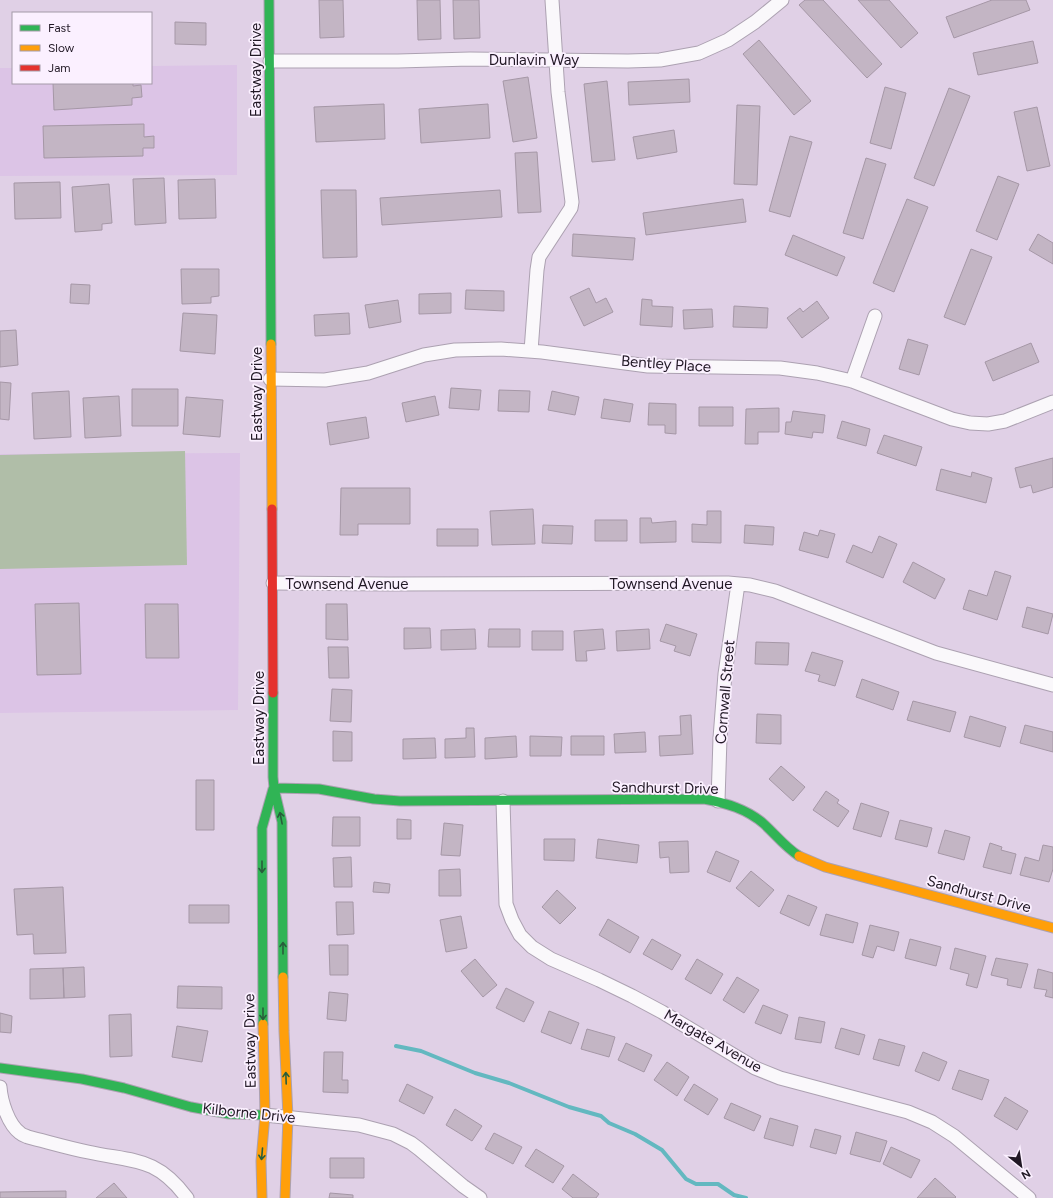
<svg xmlns="http://www.w3.org/2000/svg" width="1053" height="1198" font-family="Figtree,sans-serif">
<rect width="100%" height="100%" fill="#e0d0e6"/>
<path fill="#dcc4e6" d="M237,65V175L0,176V68H13V83H151V66Z
M240,453L238,710L0,713V454Z"/>
<path fill="#b0bea8" d="M185,451L187,565L0,569V455Z"/>
<g fill="none" stroke-linecap="round" stroke-linejoin="round">
<path stroke="#63b8c0" stroke-width="4" d="M396,1046L421,1051L475,1073L509,1083L569,1107L601,1116L609,1123L635,1134L662,1150L686,1179L696,1184H718L734,1195L746,1198"/>
</g>
<path fill="#c3b5c4" stroke="#a597a6" d="M319,0H343L344,37L320,38Z
M417,0H440L441,39L418,40Z
M453,0H479L480,38L454,39Z
M805,0H823L882,64L867,78L799,5Z
M858,0H889L918,33L901,48Z
M992,0H1026L1030,10L954,38L946,17Z
M175,22L206,23V45L175,44Z
M759,40L811,101L794,115L743,54Z
M1033,41L1038,63L978,75L973,53Z
M528,77L537,138L513,142L503,81Z
M689,79L690,102L629,105L628,82Z
M607,81L615,160L592,162L584,84Z
M53,83H133V86L141,85L142,97L132,98V105L54,110Z
M885,87L906,93L891,149L870,143Z
M949,88L970,96L934,186L914,178Z
M384,104L385,139L316,142L314,107Z
M488,104L490,138L421,143L419,109Z
M737,105L760,106L757,185L734,184Z
M1037,107L1050,166L1027,171L1014,112Z
M144,124V137L154,136V148H143V156L44,158L43,126Z
M674,130L677,152L637,159L633,137Z
M790,136L812,142L790,217L769,211Z
M537,152L541,212L518,213L515,153Z
M866,158L886,164L863,239L843,233Z
M998,176L1019,184L997,240L976,231Z
M164,178L166,223L135,225L133,179Z
M215,179L216,218L179,219L178,180Z
M60,182L61,218L15,219L14,183Z
M109,184L112,223L102,224V230L75,232L72,187Z
M321,190H356L357,257L323,258Z
M500,190L502,217L382,225L380,198Z
M743,199L746,222L646,235L643,213Z
M907,199L928,207L894,292L873,283Z
M573,234L635,238L633,260L572,256Z
M1038,234L1053,243V264L1029,250Z
M793,235L845,257L837,276L785,255Z
M971,249L992,257L965,325L944,317Z
M181,269H219V296L211,297V303L182,304Z
M71,284L90,285L89,304L70,303Z
M589,288L596,303L606,298L613,312L584,326L570,297Z
M466,290L504,291V311L465,309Z
M451,293V313L419,314V294Z
M642,299L652,300V306L673,307L672,327L640,325Z
M398,300L401,322L369,328L365,305Z
M817,301L829,318L802,338L787,318L800,308L803,312Z
M734,306L768,308L767,328L733,327Z
M712,309L713,327L684,329L683,310Z
M183,313L217,315L215,354L180,351Z
M349,313L350,334L315,336L314,315Z
M16,330L18,365L0,367V331Z
M908,339L928,345L919,375L899,369Z
M1031,343L1039,362L993,381L985,362Z
M0,382L11,383L9,420L0,419Z
M451,388L481,390L479,410L449,408Z
M132,389H178V426H132Z
M499,390L530,391L529,412L498,411Z
M69,391L71,437L34,439L32,393Z
M552,391L579,397L575,415L548,410Z
M119,396L121,436L85,438L83,398Z
M435,396L439,415L406,422L402,403Z
M186,397L223,400L220,437L183,434Z
M604,399L633,404L630,422L601,418Z
M649,403L676,404V434L665,433V425H648Z
M699,407H733V426H699Z
M779,408V432H758V444H745L746,409Z
M793,411L825,415L823,433L813,432L812,438L785,434L786,422H791Z
M366,417L369,438L330,445L327,423Z
M842,421L870,429L866,446L837,438Z
M884,435L922,447L916,466L877,453Z
M1053,458V487L1033,493L1031,485L1020,488L1015,468Z
M941,469L971,477L972,472L992,478L986,503L936,490Z
M341,488H410V524H358V535H340Z
M533,509L535,544L492,545L490,511Z
M707,511H721V543L692,542V524L707,525Z
M640,518H651L652,523L676,521V542L640,543Z
M595,520H627V541H595Z
M543,525L573,526L572,544L542,543Z
M745,525L774,527L773,545L744,543Z
M437,529H478V546H437Z
M820,530L835,534L828,558L799,550L804,532L818,536Z
M879,536L897,544L883,578L846,562L853,545L872,553Z
M913,562L945,579L935,599L903,582Z
M995,571L1011,576L997,620L963,609L969,590L987,596Z
M79,603L81,674L37,675L35,604Z
M145,604H178L179,658H146Z
M326,604H347L348,640L326,639Z
M1027,607L1053,614L1048,634L1022,627Z
M666,624L697,634L690,656L674,651L676,646L660,641Z
M404,628H430L431,648L404,649Z
M475,629L476,649L441,650V630Z
M489,629H520V647H488Z
M603,629L605,649L586,651L587,661H576L574,631Z
M649,629L650,649L617,651L616,631Z
M532,631H563V650H532Z
M756,642L789,643L788,665L755,664Z
M328,647H348L349,678H329Z
M812,652L843,661L835,686L818,681L820,675L805,671Z
M862,679L899,692L893,710L856,697Z
M332,689L352,690L351,722L330,721Z
M913,701L956,712L950,732L907,720Z
M757,714L781,715V744L756,743Z
M691,715L693,754L660,756L659,736L681,735L680,716Z
M970,716L1006,727L1000,747L964,737Z
M1025,725L1053,732V752L1020,743Z
M466,728H474L475,757L445,758V739L466,738Z
M333,731L352,732V761H333Z
M645,732L646,752L615,753L614,734Z
M516,736L517,757L485,759V738Z
M530,736L562,737L561,756H530Z
M571,736H604V755H571Z
M435,738L436,758L403,759V739Z
M781,766L805,787L793,801L769,779Z
M196,780H214V830H196Z
M826,791L839,800L837,803L849,811L838,827L813,810Z
M861,803L889,812L881,837L853,829Z
M333,817H360V846H332Z
M397,819L411,820V839H397Z
M900,820L932,828L927,847L895,839Z
M444,823L463,825L460,856L441,855Z
M945,830L970,837L964,860L938,853Z
M544,839H575L574,861L544,860Z
M598,839L639,845L637,863L596,858Z
M688,841L689,872L670,873L669,857L660,858L659,842Z
M990,843L1002,847L1001,850L1016,854L1011,874L983,867Z
M1043,845L1053,847V869L1049,882L1020,875L1025,857L1039,861Z
M716,851L739,861L730,882L707,872Z
M351,857L352,887H334L333,858Z
M460,869L461,896H439V870Z
M751,871L774,890L759,907L736,888Z
M374,882L390,884L389,893L373,892Z
M63,887L66,953L34,954L33,934L17,935L14,889Z
M557,890L576,908L560,924L542,907Z
M788,895L817,907L809,926L780,913Z
M336,902H353L354,934L337,935Z
M189,905H229V923H189Z
M826,914L858,923L853,943L820,935Z
M461,916L467,948L446,952L440,920Z
M608,919L639,937L630,953L599,935Z
M870,925L899,932L894,951L877,946L873,958L862,955Z
M652,939L681,955L672,970L643,954Z
M910,939L941,947L936,966L905,958Z
M329,945H348V975H330Z
M955,948L986,956L977,988L966,985L969,974L950,969Z
M996,958L1028,964L1021,988L1007,985L1008,979L991,975Z
M475,959L497,985L483,997L461,971Z
M697,959L723,974L711,994L685,979Z
M84,967L85,997L64,998L63,968Z
M63,968L64,998L30,999V969Z
M1038,969L1053,973V998L1045,996L1047,990L1034,988Z
M737,977L759,990L744,1013L723,1000Z
M178,986L222,987V1009L177,1008Z
M506,988L534,1002L524,1022L496,1008Z
M329,992L348,994L346,1021L327,1019Z
M763,1005L788,1015L781,1034L755,1023Z
M549,1011L579,1023L571,1044L541,1032Z
M0,1013L12,1016L11,1033L0,1032Z
M131,1014L132,1056L110,1057L109,1015Z
M799,1017L825,1022L821,1043L795,1039Z
M177,1026L208,1031L202,1062L172,1057Z
M841,1028L865,1035L859,1055L835,1048Z
M587,1029L615,1037L609,1057L581,1049Z
M879,1039L905,1046L899,1066L873,1059Z
M626,1043L652,1055L644,1072L618,1060Z
M324,1052H343L342,1080H348V1093L323,1092Z
M923,1052L947,1062L939,1081L915,1071Z
M667,1062L689,1077L677,1096L654,1080Z
M959,1070L989,1080L982,1100L952,1089Z
M407,1084L433,1097L424,1114L399,1101Z
M694,1084L718,1099L708,1115L684,1100Z
M1005,1097L1028,1111L1017,1130L994,1116Z
M731,1103L761,1116L754,1131L724,1118Z
M455,1109L482,1126L472,1141L446,1125Z
M770,1118L798,1126L793,1146L764,1138Z
M815,1129L841,1136L836,1154L810,1147Z
M856,1132L887,1141L880,1162L850,1154Z
M494,1133L522,1147L513,1164L485,1149Z
M891,1147L920,1160L911,1178L883,1164Z
M536,1149L564,1166L553,1183L525,1166Z
M330,1158H364V1178H330Z
M573,1174L599,1194L596,1198H573L562,1189Z
M935,1178L956,1197L955,1198H917Z
M114,1183L127,1198H96Z
M66,1191V1198H0V1192Z
M330,1193L353,1195V1198H329Z"/>
<g fill="none" stroke-linecap="round" stroke-linejoin="round">
<defs>
<path id="street" d="M270,61H398L470,59L628,61L660,60L699,53L728,40L755,22L782,0
M531,351L537,270L539,257L571,208L572,202L558,92L552,0
M270,379L325,380L337,378L368,373L424,355L455,350L501,349L542,352L648,366L780,368L817,373L852,381L952,419L970,423L988,424L1005,421L1053,402
M852,381L875,316
M273,583L388,584L728,583L750,585L775,591L936,653L1053,685
M503,801L506,904L512,920L520,935L532,947L551,959L599,980L632,996L662,1012L755,1068L780,1078L908,1112L932,1122L954,1136L1029,1198
M718,801L720,738L725,674L738,584
M0,1087C1,1101 8,1124 20,1133C22,1135 26,1136 28,1137C48,1142 68,1148 88,1152C133,1162 156,1156 187,1198
M265,1115L359,1125L393,1134L411,1143L419,1149L463,1186L480,1198"/>
<path id="fast" d="M269,0L271,344
M273,693V777L274,788L282,822L283,977
M274,788L319,789L374,799L400,801L704,799C726,803 747,809 764,824C776,835 785,847 799,856
M263,1024L262,828L273,789
M0,1068L82,1079L124,1088L191,1107L229,1114L265,1115"/>
<path id="slow" d="M271,344L272,509
M799,856L825,867L1053,928
M283,977L284,1031L288,1117L285,1198
M262,1198L261,1161L265,1115L263,1024"/>
<path id="jam" d="M272,509L273,693"/>
</defs>
<use href="#street" stroke="#aca1b1" stroke-width="15"/>
<use href="#fast" stroke="#aca1b1" stroke-width="11"/>
<use href="#slow" stroke="#aca1b1" stroke-width="11"/>
<use href="#jam" stroke="#aca1b1" stroke-width="11"/>
<use href="#street" stroke="#faf8fb" stroke-width="13"/>
<use href="#fast" stroke="#30b455" stroke-width="9"/>
<use href="#slow" stroke="#ff9f0a" stroke-width="9"/>
<use href="#jam" stroke="#e5322d" stroke-width="9"/>
</g>
<defs><path id="oneway-shaft" d="M-6 0H5M1.5-3L5.5 0L1.5 3" fill="none" stroke-width="1.6" stroke-linecap="round" stroke-linejoin="round"/></defs>
<g stroke="#285e3b">
<use href="#oneway-shaft" transform="translate(281 818) rotate(-101)"/>
<use href="#oneway-shaft" transform="translate(262 867) rotate(90)"/>
<use href="#oneway-shaft" transform="translate(283 948) rotate(-90)"/>
<use href="#oneway-shaft" transform="translate(263 1014) rotate(90)"/>
<use href="#oneway-shaft" transform="translate(286 1078) rotate(-92)"/>
<use href="#oneway-shaft" transform="translate(262 1154) rotate(95)"/>
</g>
<g text-anchor="middle" dominant-baseline="central" stroke-width="3.5" stroke-linejoin="round" paint-order="stroke">
<g font-size="15" fill="#211825" stroke="#fbf0ff">
<text x="534" y="60">Dunlavin Way</text>
<text transform="translate(256 70) rotate(-90)">Eastway Drive</text>
<text transform="translate(666 364) rotate(4)">Bentley Place</text>
<text transform="translate(257 394) rotate(-90)">Eastway Drive</text>
<text x="347" y="584">Townsend Avenue</text>
<text x="671" y="584">Townsend Avenue</text>
<text transform="translate(725 692) rotate(-85)">Cornwall Street</text>
<text transform="translate(259 718) rotate(-90)">Eastway Drive</text>
<text transform="translate(665 788) rotate(1)">Sandhurst Drive</text>
<text transform="translate(979 894) rotate(15)">Sandhurst Drive</text>
<text transform="translate(250 1041) rotate(-91)">Eastway Drive</text>
<text transform="translate(713 1041) rotate(30)">Margate Avenue</text>
<text transform="translate(249 1113) rotate(6)">Kilborne Drive</text>
</g>
</g>
<rect x="12" y="12" width="140" height="72" fill="#fbf0ff" stroke="#a49aa8"/>
<rect x="20" y="25" width="20" height="6" fill="#30b455" stroke="#a49aa8"/>
<text x="48" y="32" font-size="12" fill="#211825">Fast</text>
<rect x="20" y="45" width="20" height="6" fill="#ff9f0a" stroke="#a49aa8"/>
<text x="48" y="52" font-size="12" fill="#211825">Slow</text>
<rect x="20" y="65" width="20" height="6" fill="#e5322d" stroke="#a49aa8"/>
<text x="48" y="72" font-size="12" fill="#211825">Jam</text>
<g transform="translate(1021 1166) rotate(150)" stroke="#fbf0ff" stroke-width="3" paint-order="stroke">
<path d="M0-3L7 15L0 10L-7 15Z" fill="#211825"/>
<text y="-6" font-size="11" font-weight="bold" text-anchor="middle" fill="#211825">N</text>
</g>
</svg>
